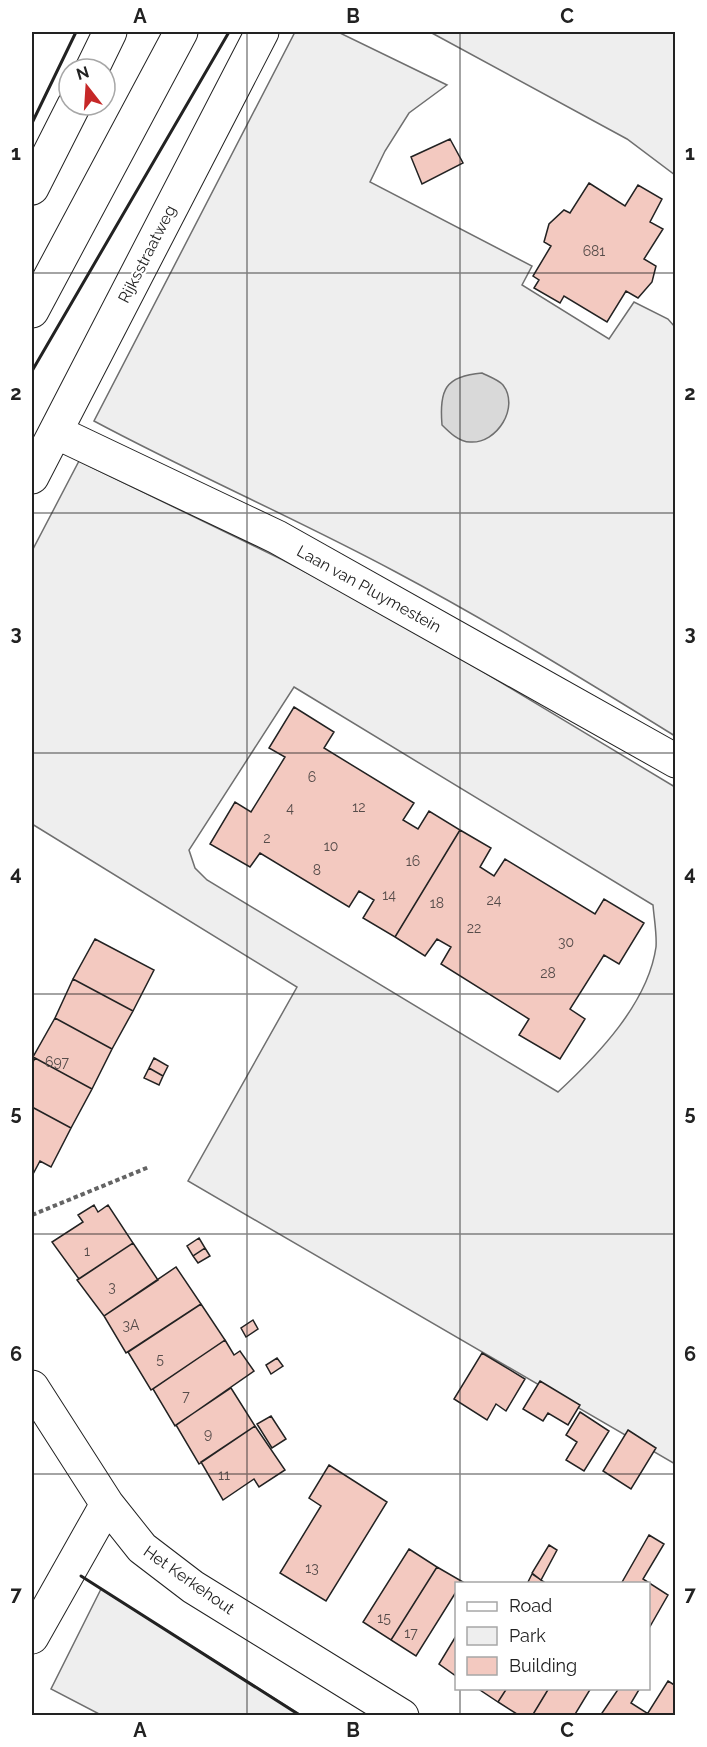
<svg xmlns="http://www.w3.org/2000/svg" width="707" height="1747" font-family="Raleway,sans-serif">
<rect width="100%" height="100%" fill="#fff"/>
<path fill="#eee" stroke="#6f6f6f" stroke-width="1.5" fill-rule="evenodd" d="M295,32H338L447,85L409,113L385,151L370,182L532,266L522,285L609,339L634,302L668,319L675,327V736C583,679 490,622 394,571C295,518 193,474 94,421Z
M430,32H675V175L627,139Z
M79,461L283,560L409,627L675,787V1464L188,1181L297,987L32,824V551ZM294,687L653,905C654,918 657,934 656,947C648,1003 598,1055 558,1092L207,880L195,868L189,850Z
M101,1589L301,1715H101L51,1689Z"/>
<path fill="#d9d9d9" stroke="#6f6f6f" stroke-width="1.5" d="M482,373C488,376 499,380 503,385C520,407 497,444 470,442C459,442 449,432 442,425C439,390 445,376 482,373Z"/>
<path fill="#f3c9c0" stroke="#222" stroke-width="1.5" d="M450,139L463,163L422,184L411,157Z
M589,183L625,206L638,185L662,199L650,222L663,229L644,259L656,266L652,282L638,298L626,291L607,322L564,296L560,303L534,288L539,280L533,276L551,246L544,242L549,224L564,210L570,213Z
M294,707L334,732L324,748L414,803L403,820L418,829L429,811L460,830L395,937L363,918L374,900L359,891L349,907L260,853L250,867L210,844L235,802L251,812L285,757L269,748Z
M460,830L491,848L480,867L494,876L505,859L595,914L604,899L644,923L619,964L604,955L570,1009L585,1019L560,1059L519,1035L529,1019L441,964L451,947L437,939L425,956L395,937Z
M95,939L154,970L133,1011L73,979Z
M73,979L133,1011L112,1049L55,1018Z
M55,1018L112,1049L92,1089L33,1057Z
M35,1058L92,1089L71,1128L32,1107V1064Z
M154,1058L168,1066L163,1076L149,1068Z
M149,1068L163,1076L159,1085L144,1078Z
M32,1107L71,1128L51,1167L40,1161L32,1176Z
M94,1205L98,1212L108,1205L133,1243L79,1279L52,1242L83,1222L78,1215Z
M199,1238L205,1248L193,1256L187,1246Z
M133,1243L158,1280L104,1316L77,1280Z
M205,1248L210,1256L198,1263L193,1256Z
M176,1267L201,1304L126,1353L104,1316Z
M201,1304L225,1340L151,1390L128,1352Z
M253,1320L258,1329L246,1337L241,1328Z
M225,1340L234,1355L240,1351L254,1371L175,1426L153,1389Z
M482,1353L525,1379L506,1411L496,1404L487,1420L454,1399Z
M277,1358L283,1366L271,1374L266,1365Z
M540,1381L580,1405L568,1425L548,1413L543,1421L523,1409Z
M231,1388L255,1426L199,1464L176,1425Z
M580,1412L609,1431L584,1471L566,1460L577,1442L566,1435Z
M271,1416L286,1439L272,1448L257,1424Z
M255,1426L285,1470L259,1487L254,1479L223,1500L201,1462Z
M628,1430L656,1448L631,1489L603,1471Z
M329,1465L387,1502L326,1601L280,1573L321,1506L309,1498Z
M649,1535L664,1544L643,1579L668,1595L648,1630V1584H621Z
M549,1545L557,1550L541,1580L532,1573Z
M409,1549L437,1567L391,1640L363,1622Z
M437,1567L463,1582L456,1584V1592L416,1656L391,1640Z
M532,1574L547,1584H527Z
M456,1636V1676L439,1664Z
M668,1681L676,1686L675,1716H646Z
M477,1688H507L498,1702Z
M507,1688H549L532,1716H520L498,1702Z
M549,1688H591L574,1716H532Z
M619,1688H640L631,1703L647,1713L646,1716H600Z"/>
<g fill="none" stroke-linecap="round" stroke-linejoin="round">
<defs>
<path id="minor" d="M56,432L277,537L676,761
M32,477L262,32
M32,1387L107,1504L142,1548L193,1587L402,1716
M32,1637L107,1504"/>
<path id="major" d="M92,69L110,32
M32,188L74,105
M32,311L181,32"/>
</defs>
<use href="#minor" stroke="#222" stroke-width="35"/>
<use href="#major" stroke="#222" stroke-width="35"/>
<path stroke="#646464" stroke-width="4" stroke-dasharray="4.5 3" stroke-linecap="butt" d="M32,1215L149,1167"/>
<use href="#minor" stroke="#fff" stroke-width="33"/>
<use href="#major" stroke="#fff" stroke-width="33"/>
<path stroke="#222" stroke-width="3" d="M32,123L76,32
M32,371L229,32
M81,1576L301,1716"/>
</g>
<path fill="none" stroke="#222" stroke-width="1.5" stroke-opacity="0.55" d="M247,32V1716M460,32V1584M32,273H676M32,513H676M32,753H676M32,994H676M32,1234H676M32,1474H676M460,1688V1716"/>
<g text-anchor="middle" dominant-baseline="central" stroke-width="4.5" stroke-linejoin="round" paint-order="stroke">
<g font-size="14" fill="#564c4a">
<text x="594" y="251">681</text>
<text x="312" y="777">6</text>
<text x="359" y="807">12</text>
<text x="290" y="808">4</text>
<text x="267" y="838">2</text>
<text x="331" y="846">10</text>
<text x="413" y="861">16</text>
<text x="317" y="870">8</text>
<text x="389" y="895">14</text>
<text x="494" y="900">24</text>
<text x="437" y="903">18</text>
<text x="474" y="928">22</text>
<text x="566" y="942">30</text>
<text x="548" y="973">28</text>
<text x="57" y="1062">697</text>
<text x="87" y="1251">1</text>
<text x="112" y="1287">3</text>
<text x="131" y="1325">3A</text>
<text x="160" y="1359">5</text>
<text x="186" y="1396">7</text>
<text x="208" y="1434">9</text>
<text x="224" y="1475">11</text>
<text x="312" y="1568">13</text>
<text x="384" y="1618">15</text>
<text x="411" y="1633">17</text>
</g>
<g font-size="16" fill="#222" stroke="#fff">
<text transform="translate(147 254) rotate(-63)">Rijksstraatweg</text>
<text transform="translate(369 589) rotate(29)">Laan van Pluymestein</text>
<text transform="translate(189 1580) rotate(35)">Het Kerkehout</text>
</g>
</g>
<rect width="707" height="1747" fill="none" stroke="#ffffff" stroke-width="66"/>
<rect x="455" y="1582" width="195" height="108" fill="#ffffff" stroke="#a7a7a7" stroke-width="1.5"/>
<rect x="467" y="1602" width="30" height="9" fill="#ffffff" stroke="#a7a7a7" stroke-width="1.5"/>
<text x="509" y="1612" font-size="18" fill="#222222">Road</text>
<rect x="467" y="1627" width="30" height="18" fill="#eeeeee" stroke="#a7a7a7" stroke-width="1.5"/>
<text x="509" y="1642" font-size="18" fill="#222222">Park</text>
<rect x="467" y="1657" width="30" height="18" fill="#f3c9c0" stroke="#a7a7a7" stroke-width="1.5"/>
<text x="509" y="1672" font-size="18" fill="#222222">Building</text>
<g transform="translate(87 87) rotate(343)"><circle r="28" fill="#ffffff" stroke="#a7a7a7" stroke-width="1.5"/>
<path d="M0-4.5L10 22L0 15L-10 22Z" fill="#c62828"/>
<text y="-9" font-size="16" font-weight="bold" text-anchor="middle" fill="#222222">N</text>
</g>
<rect x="33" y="33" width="641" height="1681" fill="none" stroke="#222" stroke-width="2"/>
<g font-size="20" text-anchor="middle" font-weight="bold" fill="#222">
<text x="140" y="23">A</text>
<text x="353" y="23">B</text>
<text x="567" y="23">C</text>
<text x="16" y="160">1</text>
<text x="690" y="160">1</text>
<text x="16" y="400">2</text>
<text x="690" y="400">2</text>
<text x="16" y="640">3</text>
<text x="690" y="640">3</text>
<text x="16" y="880">4</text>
<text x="690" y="880">4</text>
<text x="16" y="1120">5</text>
<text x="690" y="1120">5</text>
<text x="16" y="1361">6</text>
<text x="690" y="1361">6</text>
<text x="16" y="1601">7</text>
<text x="690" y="1601">7</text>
<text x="140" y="1737">A</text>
<text x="353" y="1737">B</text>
<text x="567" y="1737">C</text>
</g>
</svg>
